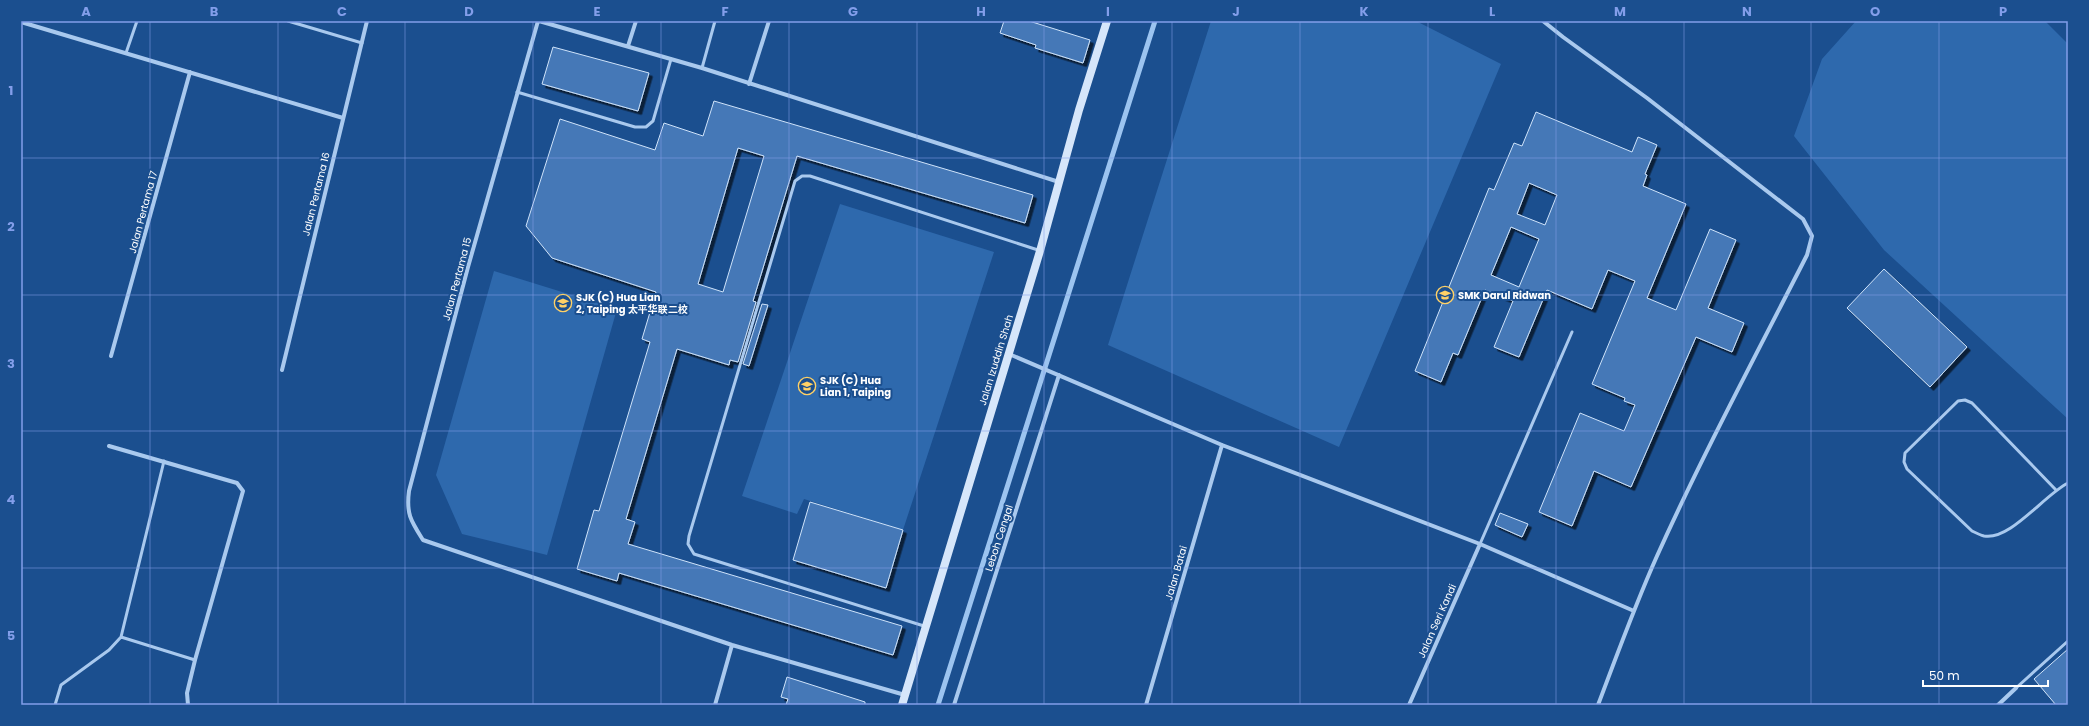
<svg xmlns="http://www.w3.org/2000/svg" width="2089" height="726" font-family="Poppins,'Noto Sans SC',sans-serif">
<defs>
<filter id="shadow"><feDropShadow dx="3.5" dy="3.5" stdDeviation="0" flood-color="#0009"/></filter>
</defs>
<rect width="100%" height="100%" fill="#1b4f8f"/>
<path fill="#2e69ad" d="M1211,21H1416L1501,64L1339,447L1108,345Z
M1856,21H2045L2068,44V419L1884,250L1794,136L1822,59Z
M840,204L994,252L903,530L804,499L797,514L742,496Z
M494,271L617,309L547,555L462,534L436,475Z"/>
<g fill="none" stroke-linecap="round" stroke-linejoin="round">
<path stroke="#9cc4f0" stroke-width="5" d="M938,705L1155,21"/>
</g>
<path fill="#4478b7" stroke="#cfe3fa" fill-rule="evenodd" filter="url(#shadow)" d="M1004,21H1029L1090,40L1083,63L1035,48L1036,45L1000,33Z
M553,47L649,73L638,111L542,84Z
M714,101L1033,195L1025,223L797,156L753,301L756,302L738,362L730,360L729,365L677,349L626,519L635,522L628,544L902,626L893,655L619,573L617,581L577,569L594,510L599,511L650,342L642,339L656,292L552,258L526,226L560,119L655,150L664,123L703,136ZM738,148L764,156L723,292L698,284Z
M1536,112L1632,152L1638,137L1657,145L1645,174L1647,175L1643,186L1686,204L1647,298L1676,310L1710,229L1736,240L1708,308L1744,323L1732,352L1696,337L1631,487L1594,471L1572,526L1539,512L1580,413L1624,431L1635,405L1624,401L1625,398L1592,384L1635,281L1608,270L1592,309L1547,290L1519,357L1494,347L1513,301L1485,290L1458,355L1453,353L1441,382L1415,371L1489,188L1494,190L1514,143L1522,146ZM1529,183L1557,195L1545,225L1517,214ZM1511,227L1539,239L1519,287L1491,275Z
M1884,269L1967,347L1930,387L1847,308Z
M762,304L768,305L749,366L743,364Z
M810,502L903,530L886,588L793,560Z
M1500,513L1528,524L1522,537L1495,525Z
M2068,649V705H2056L2034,679Z
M787,677L865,702V705H786L788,699L781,697Z"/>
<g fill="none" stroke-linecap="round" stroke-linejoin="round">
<path stroke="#a9c9ee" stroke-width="3" d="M288,21L362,43
M126,53L137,21
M702,68L715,21
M517,92L635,127H646L653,121L671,59
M2056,490L1972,403L1965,400L1958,401L1905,453L1904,462L1907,469L1972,531C1976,533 1980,535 1984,536C2010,541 2044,495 2068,483
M1480,544L1572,332
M924,626L694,554L688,544L689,536L795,181L802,176H810L1038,250
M121,637L195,660
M2016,688L2068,641
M55,705L61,685L109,650L121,637L164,461"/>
<path stroke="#a9c9ee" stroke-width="4" d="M538,21L468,267L409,491C406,514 411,521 423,540L732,645L905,695
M539,21L702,68L1059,182
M1543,21L1563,37L1647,98L1803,219L1812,236L1807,255C1756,355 1703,454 1657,556C1635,605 1617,655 1598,705
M21,22L343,118
M628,46L636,21
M749,84L769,21
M1009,354L1222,445L1480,544L1634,611
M111,356L190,72
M282,370L367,21
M109,446L237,483L243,491L195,660L187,693L188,705
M715,705L732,645
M954,705L1059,375
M1146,705L1222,445
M1409,705L1480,544
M1998,705L2016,688"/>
<path stroke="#d6e6fa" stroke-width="8" d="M902,705L1040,251L1079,110L1107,21"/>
</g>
<path fill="none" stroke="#839eea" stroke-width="1" stroke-opacity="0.55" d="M150,21V705M278,21V705M405,21V705M533,21V705M661,21V705M789,21V705M917,21V705M1044,21V705M1172,21V705M1300,21V705M1428,21V705M1556,21V705M1684,21V705M1811,21V705M1939,21V705M21,158H2068M21,295H2068M21,431H2068M21,568H2068"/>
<defs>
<symbol id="school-ring" viewBox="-11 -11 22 22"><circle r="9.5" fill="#1b4f8f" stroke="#ffd166" stroke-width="1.5"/><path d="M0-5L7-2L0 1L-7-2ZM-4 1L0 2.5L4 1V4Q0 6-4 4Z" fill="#ffd166"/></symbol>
</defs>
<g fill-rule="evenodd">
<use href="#school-ring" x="1435" y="285" width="20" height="20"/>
<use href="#school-ring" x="553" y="293" width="20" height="20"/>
<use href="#school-ring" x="797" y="376" width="20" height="20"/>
</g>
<g text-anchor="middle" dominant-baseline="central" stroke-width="4" stroke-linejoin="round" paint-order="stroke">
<g font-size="10" fill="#fff" stroke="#1b4f8f">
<text transform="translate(316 194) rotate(-76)">Jalan Pertama 16</text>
<text transform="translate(143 212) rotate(-75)">Jalan Pertama 17</text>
<text transform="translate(457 279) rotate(-75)">Jalan Pertama 15</text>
<text transform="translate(996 360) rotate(-73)">Jalan Izuddin Shah</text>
<text transform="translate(999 538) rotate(-72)">Leboh Cengal</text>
<text transform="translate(1176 573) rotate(-74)">Jalan Batai</text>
<text transform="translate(1437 621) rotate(-66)">Jalan Seri Kandi</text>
</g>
<g font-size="10" font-weight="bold" fill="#fff" stroke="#1b4f8f" text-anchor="start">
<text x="1458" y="295">SMK Darul Ridwan</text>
<text x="576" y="297">SJK (C) Hua Lian<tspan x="576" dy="12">2, Taiping 太平华联二校</tspan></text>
<text x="820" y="380">SJK (C) Hua<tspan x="820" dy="12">Lian 1, Taiping</tspan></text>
</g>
</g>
<rect width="2089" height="726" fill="none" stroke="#1b4f8f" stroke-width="44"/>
<path d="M1923 680v6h125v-6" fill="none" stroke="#ffffff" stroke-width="2"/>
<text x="1929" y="680" font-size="12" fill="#ffffff" stroke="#1b4f8f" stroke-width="3" paint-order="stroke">50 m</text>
<rect x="22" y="22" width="2045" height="682" fill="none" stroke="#839eea" stroke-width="1.5"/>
<g font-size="13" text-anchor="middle" font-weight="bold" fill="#839eea">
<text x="86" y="16">A</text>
<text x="214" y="16">B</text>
<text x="342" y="16">C</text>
<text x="469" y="16">D</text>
<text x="597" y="16">E</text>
<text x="725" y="16">F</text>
<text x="853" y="16">G</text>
<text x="981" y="16">H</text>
<text x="1108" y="16">I</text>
<text x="1236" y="16">J</text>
<text x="1364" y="16">K</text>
<text x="1492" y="16">L</text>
<text x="1620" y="16">M</text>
<text x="1747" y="16">N</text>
<text x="1875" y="16">O</text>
<text x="2003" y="16">P</text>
<text x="11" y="95">1</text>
<text x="11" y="231">2</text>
<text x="11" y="368">3</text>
<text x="11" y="504">4</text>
<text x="11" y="640">5</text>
</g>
</svg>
